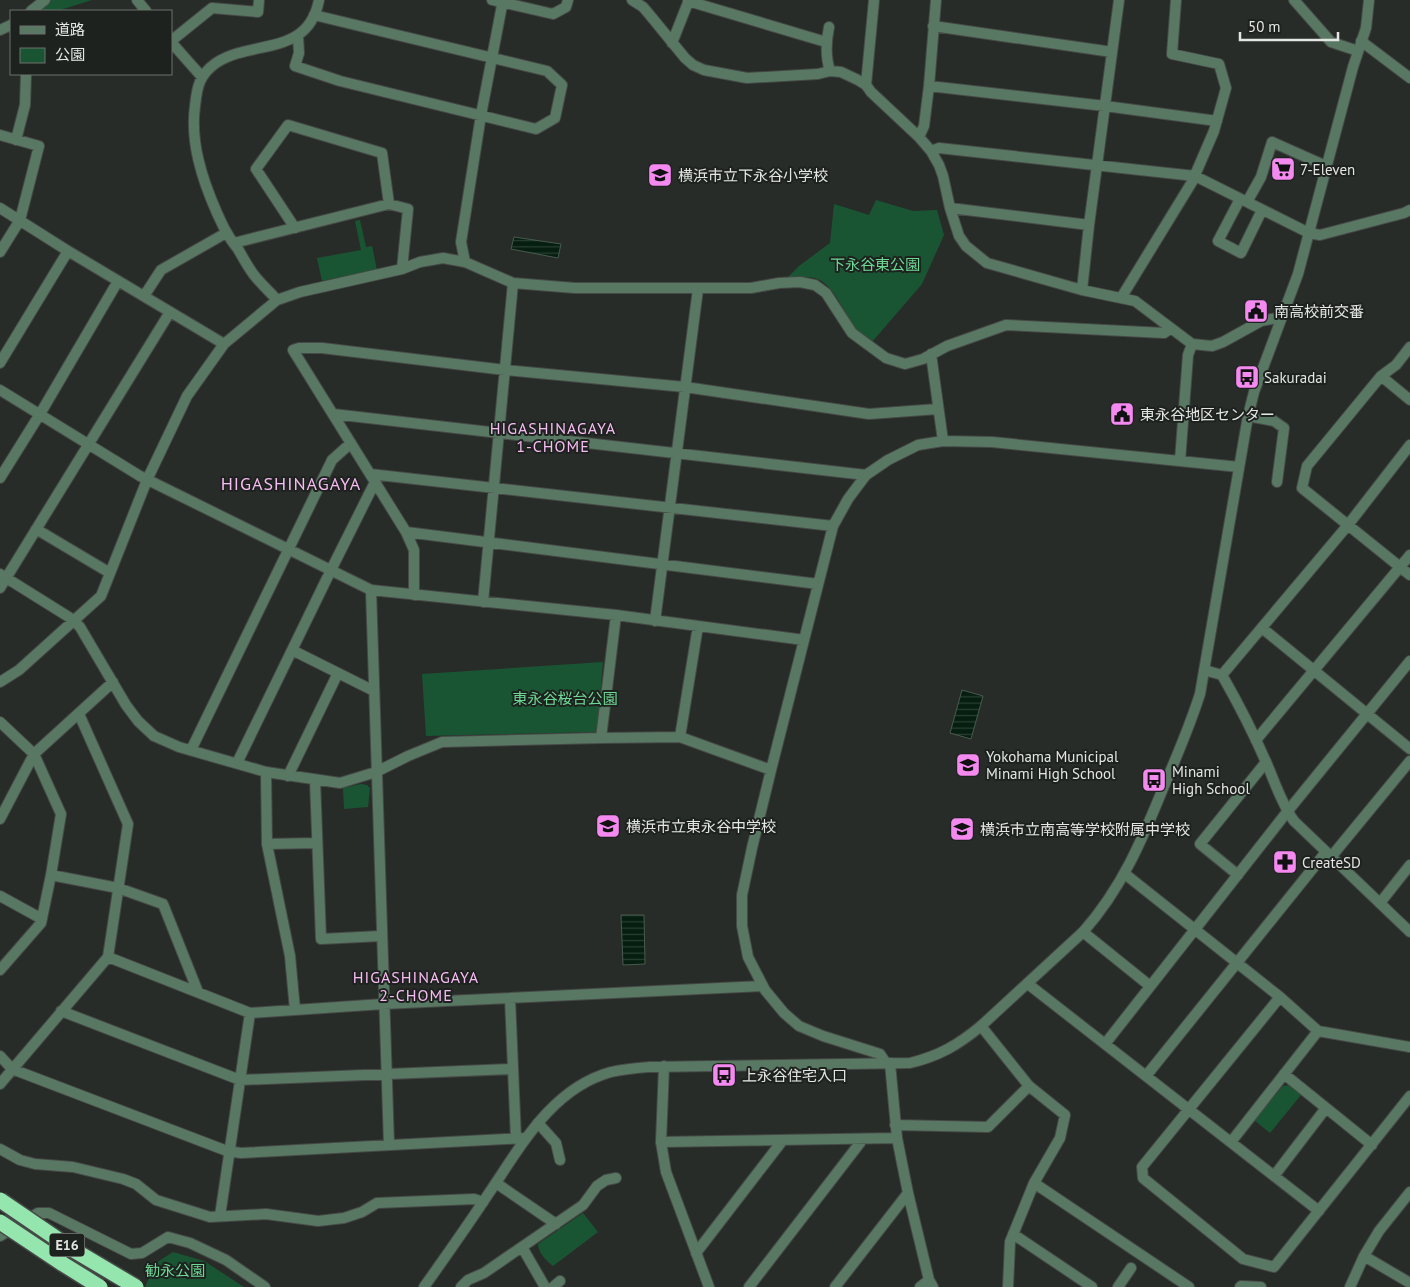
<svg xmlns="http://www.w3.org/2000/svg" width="1410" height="1287" font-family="'PT Sans','Noto Sans JP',sans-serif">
<defs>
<pattern id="water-rules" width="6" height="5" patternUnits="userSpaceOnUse" patternTransform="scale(1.25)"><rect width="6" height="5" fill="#051e0f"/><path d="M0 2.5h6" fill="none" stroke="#293f32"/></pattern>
</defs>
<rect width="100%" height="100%" fill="#282c29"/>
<path fill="#1a5533" d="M50,0H92L57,11H36Z
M876,200L913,211L937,210L944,235L922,284L872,342C866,339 861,335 857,330C844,315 835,284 815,278C806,276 796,278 787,278L799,266L830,243L834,204L869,215Z
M360,220L366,247L372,246L377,270L322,281L317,258L361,250L355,221Z
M603,662L597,732L426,736L422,674Z
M361,784L367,785L370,788L368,807L344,809L343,788Z
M1290,1085L1301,1095L1270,1133L1254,1120L1283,1086Z
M583,1213L598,1232L553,1266C546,1261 538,1252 538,1244Z
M173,1252L204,1261L244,1287H145L156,1263Z"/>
<path fill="url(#water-rules)" stroke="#485a4f" d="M514,237L561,244L558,258L511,249Z
M962,690L983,696L971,739L950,733Z
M621,915H644L645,964L623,965Z"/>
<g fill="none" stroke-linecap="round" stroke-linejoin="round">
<defs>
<path id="minor" d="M137,0L146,11
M492,0L553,14L566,7L568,0
M632,0L643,7L649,14L685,58L693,65L704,70L747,78L818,74L830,71L841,72L858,80L866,85L871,92L919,137L931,151L939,165L943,176L950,208L959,236L966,246L987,263L1082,290L1135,301L1192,344L1212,346L1223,342L1261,321L1282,317
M1294,0L1331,42L1358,51
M688,1L826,42
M31,11L45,0
M933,26L1112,52
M829,27C826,42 825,56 830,71
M0,30L11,25
M298,36L299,53L295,66L340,81L536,129L555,118L562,85L547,71L314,15
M171,41L212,8L258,12L259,0
M1361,41L1410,78
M171,42L202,77
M672,43L689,0
M866,85L874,0
M929,86L1105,106L1217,121
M0,135L39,146L20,220L0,252
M919,137L924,126L929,86L936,0
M16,140L25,105L26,74
M931,151L939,148L1195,176L1309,233L1320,235L1404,213L1410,210
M1240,199L1218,241L1241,253L1262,210
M1247,202L1261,177L1272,142L1326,166
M0,208L68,251L224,344
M950,208L1089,225
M295,228L256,169L288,125L382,153L389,204
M234,243L389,204L408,209L402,269
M465,262L461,242L481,115L503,0
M1082,290L1089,225L1119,0
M144,296L161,270L226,233
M1121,298L1192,182L1214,131L1226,88L1219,64L1172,54L1176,0
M277,300C270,292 261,284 254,275C248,267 243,258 238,249C234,244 230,239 227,233C223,227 220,219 217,213C202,179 190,142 195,106C197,87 199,75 216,63C253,39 308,57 319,0
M1410,347L1396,365L1381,376L1307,466L1302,488L1410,575
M931,354L943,441
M0,363L68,251
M1381,376L1410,400
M0,390L140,476L371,590
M333,414L866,475
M1248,416L1274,421L1284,428L1277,482
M1180,461L1188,355L1192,344
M370,474L833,526
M0,478L40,414L118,281
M36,529L110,573
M406,532L818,584
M0,574L72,619L80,627L126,705L138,721L154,736L179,747L266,772L340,783L376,772L408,756L442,742L601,738L680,737L771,770L752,848L742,895V926L748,957L765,990L784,1013L799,1026L823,1036L880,1054L886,1063
M0,588L170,312
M414,595V550L406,532L293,350L299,348H322L505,370L685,387L869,414L938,409
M483,602L513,283
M655,621L698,289
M1262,628L1410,749
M292,650L374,691
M1222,675L1348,525L1410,445
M0,682L19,670L101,596L147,480L187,396L224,344L277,300L300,292L402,269L420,262L443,258L465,262L513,283L575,288H751L779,283L800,282L815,285L826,293L852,333L886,358L905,364L923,359L947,346L1006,325L1164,333L1170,329
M0,722L34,754L61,814L51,875L41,923L0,970
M680,737L698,626
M601,738L616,615
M1256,740L1410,555
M191,750L332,460L351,443
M237,763L331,570L375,482
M771,770L833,526L848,499L866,475L888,460L918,445L943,441L992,442L1239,467
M266,772L267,844L290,956L295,1010
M288,776L338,673
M315,780L321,939L381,936
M0,819L34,754L113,682
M267,844L316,843
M1331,857L1410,761
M1125,874L1280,997L1318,1031L1410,1047
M51,875L118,888L163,904L198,992
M1238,875L1200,844L1266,762
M0,896L42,919
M1380,903L1410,865
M1083,932L1150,986
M108,957L250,1013L383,1004L763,986
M1028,984L1319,1211
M1280,997L1142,1167L1143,1178L1243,1259L1274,1267L1410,1096
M510,998L516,1139
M61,1011L240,1080L513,1069
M981,1026L1029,1086L1065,1115L1060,1138L1034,1183L1010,1242L1008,1287
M1105,1044L1287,812L1410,661
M0,1056L12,1069L227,1151L241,1153L526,1138
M890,1063L897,1138L908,1193L929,1280L933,1287
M1284,1074L1372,1145
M1146,1076L1326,852
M0,1084L108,957L128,824L79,714
M538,1123L556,1143L560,1160
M895,1125L988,1127L1029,1086
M661,1142L897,1138
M1231,1142L1318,1031
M389,1145L371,590L616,615L804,640
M0,1149L20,1160L35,1164L73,1167L123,1179L136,1184L156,1200L210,1217L266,1214L318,1221L344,1218L362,1212L377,1203L474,1199L483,1202
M1274,1176L1326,1108
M496,1183L556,1224
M1034,1183L1189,1287
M220,1216L250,1013
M1013,1234L1092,1287
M0,1236L38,1213H49L131,1254L142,1253L168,1237L190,1243L226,1260L265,1287
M522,1247L545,1287
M696,1253L783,1140
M1364,1256L1410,1283
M461,1287L468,1280L484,1273L583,1205L597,1186L606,1180L616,1178
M553,1287L560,1281
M749,1287L863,1139
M835,1287L908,1193
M920,1287L929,1280
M1118,1287L1131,1268
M1240,1287L1241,1286L1261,1287
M1350,1287L1364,1256L1379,1231L1410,1192"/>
<path id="tertiary" d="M1204,670L1222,675C1238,703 1253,732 1266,762C1275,782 1281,803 1294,821L1410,932
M664,1066L661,1142L666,1172L709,1287
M424,1287C446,1256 468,1225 489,1193C521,1146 552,1088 611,1072C624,1069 637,1068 649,1067L910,1063C939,1056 958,1045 981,1026L1083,932C1122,888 1142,840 1164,786C1177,756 1190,725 1200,694L1248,416L1254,392L1298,274L1353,67L1366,28L1369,0"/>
</defs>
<use href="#minor" stroke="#464a47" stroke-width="12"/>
<use href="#tertiary" stroke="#464a47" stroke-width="12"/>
<use href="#minor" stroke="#597863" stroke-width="10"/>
<use href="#tertiary" stroke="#597863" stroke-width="10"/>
<defs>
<path id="motorway-bridge" d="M0,1200L72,1249L136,1287
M0,1222L63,1264L100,1287"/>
</defs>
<use href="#motorway-bridge" stroke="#464a47" stroke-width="18" stroke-linecap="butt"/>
<use href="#motorway-bridge" stroke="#95e5af" stroke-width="15"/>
</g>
<defs>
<symbol id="supermarket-square" viewBox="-11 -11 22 22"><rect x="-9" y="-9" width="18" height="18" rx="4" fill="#f489f0" stroke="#1e221f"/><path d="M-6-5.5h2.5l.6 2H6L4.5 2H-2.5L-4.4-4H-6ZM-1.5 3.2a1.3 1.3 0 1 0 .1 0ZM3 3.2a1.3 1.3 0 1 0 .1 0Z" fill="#111"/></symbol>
<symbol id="school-square" viewBox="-11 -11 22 22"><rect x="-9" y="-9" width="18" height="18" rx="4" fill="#f489f0" stroke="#1e221f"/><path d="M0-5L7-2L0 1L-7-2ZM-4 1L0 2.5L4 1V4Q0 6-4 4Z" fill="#111"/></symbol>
<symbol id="civic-square" viewBox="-11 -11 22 22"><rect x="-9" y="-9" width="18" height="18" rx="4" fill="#f489f0" stroke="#1e221f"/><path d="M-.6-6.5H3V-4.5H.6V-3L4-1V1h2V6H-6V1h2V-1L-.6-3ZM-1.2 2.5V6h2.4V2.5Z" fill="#111"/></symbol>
<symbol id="bus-square" viewBox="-11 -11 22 22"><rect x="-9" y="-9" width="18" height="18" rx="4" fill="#f489f0" stroke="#1e221f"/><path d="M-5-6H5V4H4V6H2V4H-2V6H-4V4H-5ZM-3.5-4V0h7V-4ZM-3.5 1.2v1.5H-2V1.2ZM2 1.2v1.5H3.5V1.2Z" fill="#111"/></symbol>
<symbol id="pharmacy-square" viewBox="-11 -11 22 22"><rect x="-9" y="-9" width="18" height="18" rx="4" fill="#f489f0" stroke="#1e221f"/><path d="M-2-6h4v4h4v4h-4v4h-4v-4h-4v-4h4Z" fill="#111"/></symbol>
</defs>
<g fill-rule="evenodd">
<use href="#supermarket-square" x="1269" y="155" width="28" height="28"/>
<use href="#school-square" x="646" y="161" width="28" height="28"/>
<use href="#civic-square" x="1242" y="297" width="28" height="28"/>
<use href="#bus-square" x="1233" y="363" width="28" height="28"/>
<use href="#civic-square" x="1108" y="400" width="28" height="28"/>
<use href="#school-square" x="954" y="751" width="28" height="28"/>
<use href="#bus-square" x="1140" y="766" width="28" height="28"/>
<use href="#school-square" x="594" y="812" width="28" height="28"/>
<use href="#school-square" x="948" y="815" width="28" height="28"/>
<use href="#pharmacy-square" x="1271" y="848" width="28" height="28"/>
<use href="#bus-square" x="710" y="1061" width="28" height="28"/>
</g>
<g text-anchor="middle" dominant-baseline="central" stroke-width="4" stroke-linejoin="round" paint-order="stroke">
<rect fill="#1e221f" stroke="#a9aba9" stroke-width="1" x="49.5" y="1233.5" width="35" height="23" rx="4"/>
<g font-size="14" font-weight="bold" fill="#e4e6e4">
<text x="67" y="1245">E16</text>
</g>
<g font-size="15" fill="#e4e6e4" stroke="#1e221f" text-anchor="start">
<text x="1300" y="169">7-Eleven</text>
<text x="678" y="175">横浜市立下永谷小学校</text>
<text x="1274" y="311">南高校前交番</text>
<text x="1264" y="377">Sakuradai</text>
<text x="1140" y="414">東永谷地区センター</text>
<text x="986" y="756">Yokohama Municipal<tspan x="986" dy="17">Minami High School</tspan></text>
<text x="1172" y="771">Minami<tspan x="1172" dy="17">High School</tspan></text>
<text x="626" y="826">横浜市立東永谷中学校</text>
<text x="980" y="829">横浜市立南高等学校附属中学校</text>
<text x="1302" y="862">CreateSD</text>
<text x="742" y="1075">上永谷住宅入口</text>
</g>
<g font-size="15" fill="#6dd995" stroke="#1e221f">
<text x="875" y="264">下永谷東公園</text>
<text x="565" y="698">東永谷桜台公園</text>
<text x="175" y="1270">勧永公園</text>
</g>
<g font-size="16" letter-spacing="1" fill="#f8bcf4" stroke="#1e221f">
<text x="553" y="428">HIGASHINAGAYA<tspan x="553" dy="18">1-CHOME</tspan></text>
<text x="416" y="977">HIGASHINAGAYA<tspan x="416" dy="18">2-CHOME</tspan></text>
</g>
<g font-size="18" letter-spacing="1" fill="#f8bcf4" stroke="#1e221f">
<text x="291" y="483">HIGASHINAGAYA</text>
</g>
</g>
<rect x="10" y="10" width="162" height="65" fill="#1e221f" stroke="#6d706e"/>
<rect x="20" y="26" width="25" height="8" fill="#597863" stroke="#6d706e"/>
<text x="55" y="35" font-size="15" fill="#e4e6e4">道路</text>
<rect x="20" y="48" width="25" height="15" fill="#1a5533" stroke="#6d706e"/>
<text x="55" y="60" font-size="15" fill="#e4e6e4">公園</text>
<path d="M1240 32v8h98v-8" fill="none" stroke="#e4e6e4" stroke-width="2.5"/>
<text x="1248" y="32" font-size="15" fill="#e4e6e4" stroke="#1e221f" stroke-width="4" paint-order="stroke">50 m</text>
</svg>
